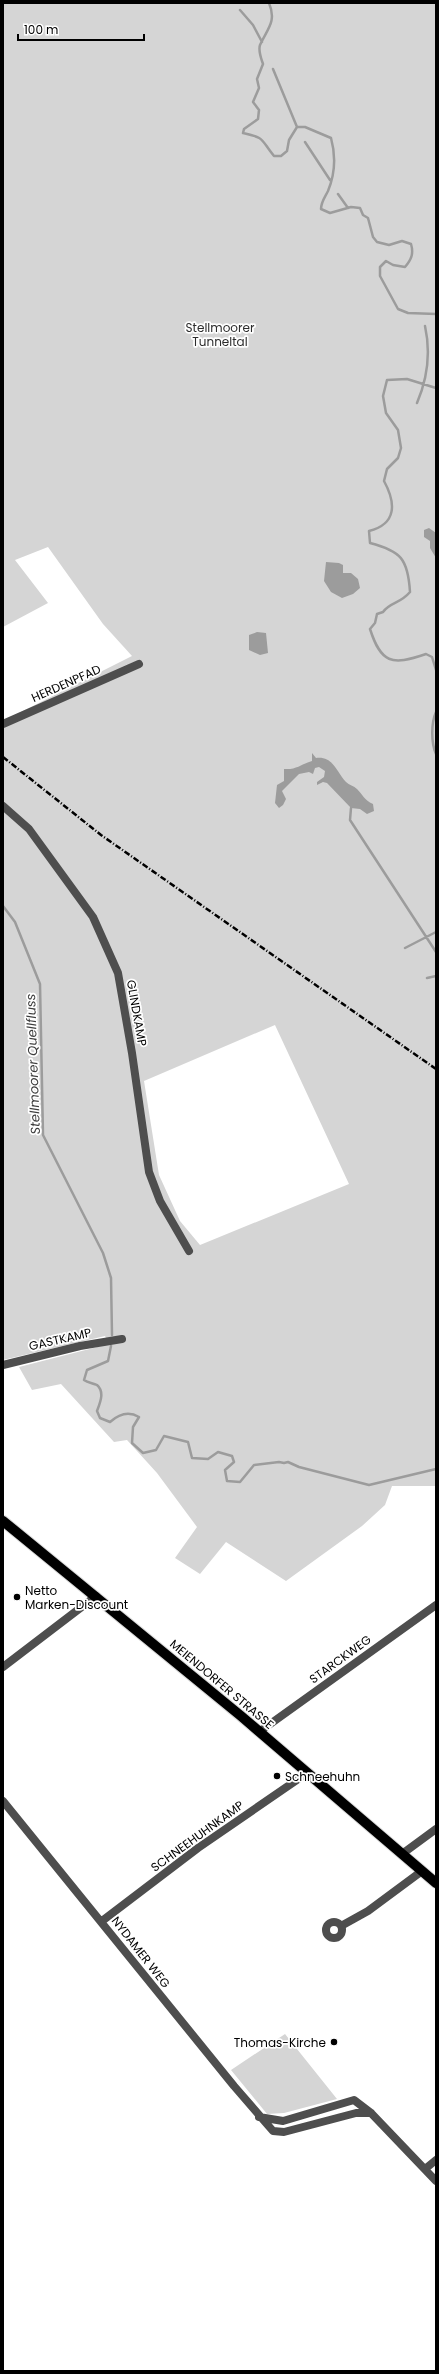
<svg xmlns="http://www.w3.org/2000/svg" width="439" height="2374" font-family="Poppins,sans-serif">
<rect width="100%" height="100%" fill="#fff"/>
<path fill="#d5d5d5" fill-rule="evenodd" d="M3,3H436V1486H392L385,1505L362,1526L286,1581L226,1542L200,1574L175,1558L197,1527L157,1473L127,1440L114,1442L61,1384L32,1390L19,1367L109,1344L105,1336L3,1360V721L132,656L103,624L48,547L15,560L48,603L3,627ZM275,1025L349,1184L200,1245L180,1221L159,1175L144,1081Z
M285,2034L337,2099L284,2113L267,2114L231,2070Z"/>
<path fill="#9c9c9c" d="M429,528L436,533V558L430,548V541L424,537V530Z
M326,562L339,563L343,565V573H351L358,579L360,588L353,594L342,598L331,592L324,581Z
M257,632L266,633L268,653L260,655L249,650V635Z
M312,753L316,758C333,756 336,771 346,782C349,785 354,786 357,789C363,795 364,800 373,804L374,811L367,814L360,809L351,808L327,783L323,782L317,785V782L324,777L325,771L319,767L315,768L313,774L309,772L299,774L282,791L286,799L283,805L279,808L275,803L277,785L284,781V769C297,770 301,764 312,761Z"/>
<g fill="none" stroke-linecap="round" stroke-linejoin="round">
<path stroke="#9c9c9c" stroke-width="2.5" d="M269,3C277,22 267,29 260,45C258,51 261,58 263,64L257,79L259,88L253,102L259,110L258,119L244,129L243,133C266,138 260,139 274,156H281L287,151L289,140L297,127H305L331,138C336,156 335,174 328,191C325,197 321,202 321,209L330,213L351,207L360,208L363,215L368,218L373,237L377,242L389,245L402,241L411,244C414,254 411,260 405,267L393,265L386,261L380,267V276L398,309L408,313L436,314
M240,10L253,25L262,42
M273,69L297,127
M305,142L330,180
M338,194L348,208
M436,388L407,379L387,380L383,396L386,413L398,430L401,448L398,458L387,469L384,481C396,503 397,524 369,531L370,543C401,551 408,559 410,592C400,604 390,602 383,612L377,614L375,623L370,629C381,663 391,666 426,654L432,657L436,670
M417,403C428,377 431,353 425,326
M436,712C431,723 431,743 436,754
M351,808L350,820L436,952
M3,906L15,922L40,984L43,1135L103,1253L111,1278L112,1335
M405,948L436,932
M427,978L436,976
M111,1346L108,1361L87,1370L84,1380C88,1383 93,1383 97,1385C105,1392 100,1403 97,1411L100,1418L110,1422C119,1414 129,1411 139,1417L133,1427L132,1443L143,1453L156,1450L164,1436L188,1442L192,1458L208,1459L218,1452L232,1456L234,1462L225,1470L227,1481L240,1482L254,1465L279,1462L284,1463L288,1462L299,1467L369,1485L436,1469"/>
<defs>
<path id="primary" d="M3,1521L241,1716L436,1883"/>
</defs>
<use href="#primary" stroke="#dbdbdb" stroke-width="12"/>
<path stroke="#4e4e4e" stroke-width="8" d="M3,724L139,664
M3,806L29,829L93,917L118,973L132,1053L149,1172L160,1201L189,1251
M3,1365L80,1346L122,1339
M3,1667L96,1596
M259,1732L436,1605
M3,1801L234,2086L273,2131L284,2132L356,2113H371
M402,1854L436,1829
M102,1921L198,1848L307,1773
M326 1930a8 8 0 1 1 16 0a8 8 0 1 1-16 0Z
M341,1926L368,1911L422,1871
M259,2117L283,2121L354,2100L371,2113L436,2181
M425,2169L436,2160"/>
<use href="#primary" stroke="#000" stroke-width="10"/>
<path stroke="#000" stroke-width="2.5" stroke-dasharray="6 2 1 2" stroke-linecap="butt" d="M3,757L101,835L436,1069"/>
</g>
<g fill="#000" stroke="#fff" stroke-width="1.5">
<circle cx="17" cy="1597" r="4"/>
<circle cx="277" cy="1776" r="4"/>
<circle cx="334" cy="2042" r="4"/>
</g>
<g text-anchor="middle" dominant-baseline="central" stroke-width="3.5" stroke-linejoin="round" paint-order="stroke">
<g font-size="12" fill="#2c2c2c" stroke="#fff">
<text x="220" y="327">Stellmoorer<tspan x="220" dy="14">Tunneltal</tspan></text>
</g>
<g font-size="12" fill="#000" stroke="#fff">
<text transform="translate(66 683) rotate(-24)">HERDENPFAD</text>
<text transform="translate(137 1013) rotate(80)">GLINDKAMP</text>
<text transform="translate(60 1339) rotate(-13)">GASTKAMP</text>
<text transform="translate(340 1659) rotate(-36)">STARCKWEG</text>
<text transform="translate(222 1684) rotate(40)">MEIENDORFER STRASSE</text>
<text transform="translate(197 1836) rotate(-36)">SCHNEEHUHNKAMP</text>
<text transform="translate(141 1952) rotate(52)">NYDAMER WEG</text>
</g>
<g font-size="12" fill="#000" stroke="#fff" text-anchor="start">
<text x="25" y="1590">Netto<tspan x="25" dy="14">Marken-Discount</tspan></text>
<text x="285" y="1776">Schneehuhn</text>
<text x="326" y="2042" text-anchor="end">Thomas-Kirche</text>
</g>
<g font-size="13" font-style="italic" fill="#3d3d3d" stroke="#fff">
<text transform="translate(33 1064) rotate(-92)">Stellmoorer Quellfluss</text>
</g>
</g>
<rect width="439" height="2374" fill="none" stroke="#000000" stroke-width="8"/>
<path d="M18 34v6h126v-6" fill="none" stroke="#000000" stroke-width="2"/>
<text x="24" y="34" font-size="12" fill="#000000" stroke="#ffffff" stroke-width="3" paint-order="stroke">100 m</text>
</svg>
